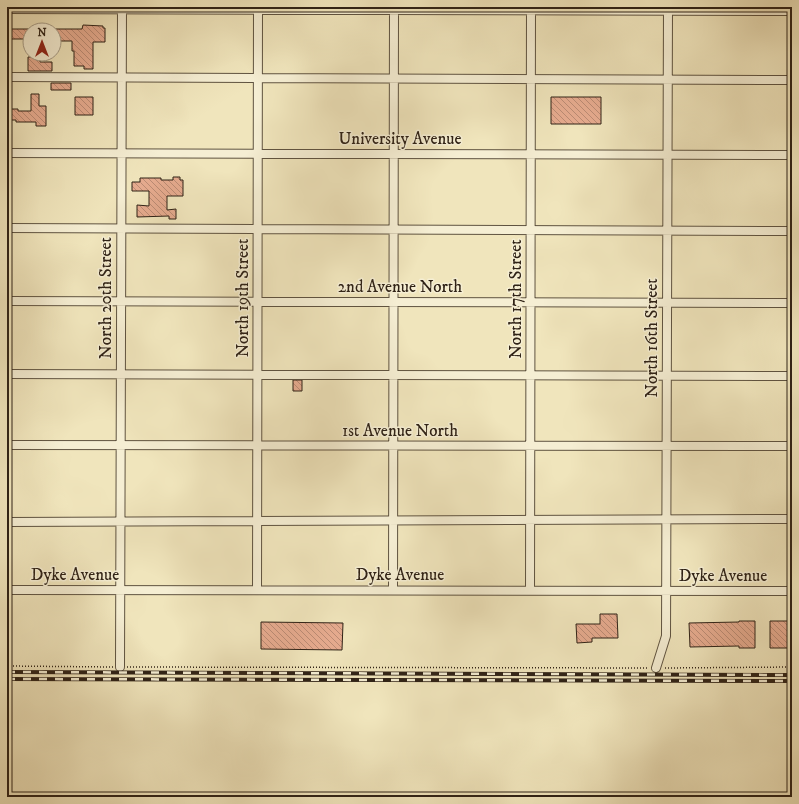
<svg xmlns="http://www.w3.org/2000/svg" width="799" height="804" font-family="'IM FELL DW Pica',serif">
<defs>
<pattern id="building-back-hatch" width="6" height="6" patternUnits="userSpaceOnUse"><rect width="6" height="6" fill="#e6ab8f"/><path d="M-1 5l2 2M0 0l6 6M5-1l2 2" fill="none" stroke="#bb8b74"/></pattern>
</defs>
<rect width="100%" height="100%" fill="#f0e5bc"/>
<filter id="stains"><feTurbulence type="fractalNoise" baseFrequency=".005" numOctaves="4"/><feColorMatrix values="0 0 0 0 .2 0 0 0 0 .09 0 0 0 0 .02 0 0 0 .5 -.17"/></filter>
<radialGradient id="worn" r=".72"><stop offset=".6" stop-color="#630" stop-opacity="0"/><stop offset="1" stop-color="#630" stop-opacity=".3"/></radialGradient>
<path fill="url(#building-back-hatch)" stroke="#2f2216" d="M83,25L103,26V28H105V42H93V69H84V66H74V51H72V41H54V29H82Z
M7,29H30V39H7Z
M28,57H40V62H52V71H28Z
M51,83H71V90H51Z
M31,94H39V106H46V126H36V122H16V120H7V109H18V111H31Z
M75,97H93V115H75Z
M551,97H601V124H551Z
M173,177H180V180H183V196H167V210L176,209V219H169V216L137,217V205L149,206V191H132V182H140V178H161V180H173Z
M293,380H302V391H293Z
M600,614H617L618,638H592V642L577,643L576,624H600Z
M739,621H755V648H739V646L690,647L689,623L739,622Z
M770,621H792V648H770Z
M261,622L343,623L342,650L261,649Z"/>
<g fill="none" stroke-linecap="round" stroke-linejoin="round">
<defs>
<path id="minor" d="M7,9L792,11
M7,77L792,80
M7,153L792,155
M7,228L792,231
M7,301L792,303
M7,374L792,376
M7,445L792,446
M7,522L792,519
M7,590L792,591
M257,590L258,7
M393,590L394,7
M530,590L531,7
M120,667L122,7
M656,668L666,636L668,7"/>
</defs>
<use href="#minor" stroke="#5f5340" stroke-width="10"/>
<path stroke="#2f2216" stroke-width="1.5" stroke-dasharray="1 2" stroke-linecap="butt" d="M7,666L113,667
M127,667L649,668
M665,668L792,667"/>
<use href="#minor" stroke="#f5eed3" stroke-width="8"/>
<defs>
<path id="rail" d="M7,672L792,675
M7,679L792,681"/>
</defs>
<use href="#rail" stroke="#2f2216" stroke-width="4"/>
<use href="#rail" stroke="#f5eed3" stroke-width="2.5" stroke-dasharray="8" stroke-linecap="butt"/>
</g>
<g text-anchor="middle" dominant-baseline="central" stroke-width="3" stroke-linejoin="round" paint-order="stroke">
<g font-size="17" fill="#2f2216" stroke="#f5eed3">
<text x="400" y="139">University Avenue</text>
<text x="400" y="287">2nd Avenue North</text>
<text transform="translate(106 298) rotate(-90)">North 20th Street</text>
<text transform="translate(243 298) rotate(-90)">North 19th Street</text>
<text transform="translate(516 299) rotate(-90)">North 17th Street</text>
<text transform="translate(652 338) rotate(-90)">North 16th Street</text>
<text x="400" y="431">1st Avenue North</text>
<text x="75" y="575">Dyke Avenue</text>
<text x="400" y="575">Dyke Avenue</text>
<text x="723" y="576">Dyke Avenue</text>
</g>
</g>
<rect width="799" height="804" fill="none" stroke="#f0e5bc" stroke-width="24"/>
<rect x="8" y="8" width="783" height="788" fill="none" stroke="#2f2216" stroke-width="2"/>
<rect x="12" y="12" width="775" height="780" fill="none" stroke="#2f2216"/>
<g transform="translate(42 42)"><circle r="19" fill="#f5eed3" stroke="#a69c87"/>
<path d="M0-3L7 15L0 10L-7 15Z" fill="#8f2418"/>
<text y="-6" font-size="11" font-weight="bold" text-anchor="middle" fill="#2f2216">N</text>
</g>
<rect width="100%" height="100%" filter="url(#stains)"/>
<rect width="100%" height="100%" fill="url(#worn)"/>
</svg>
